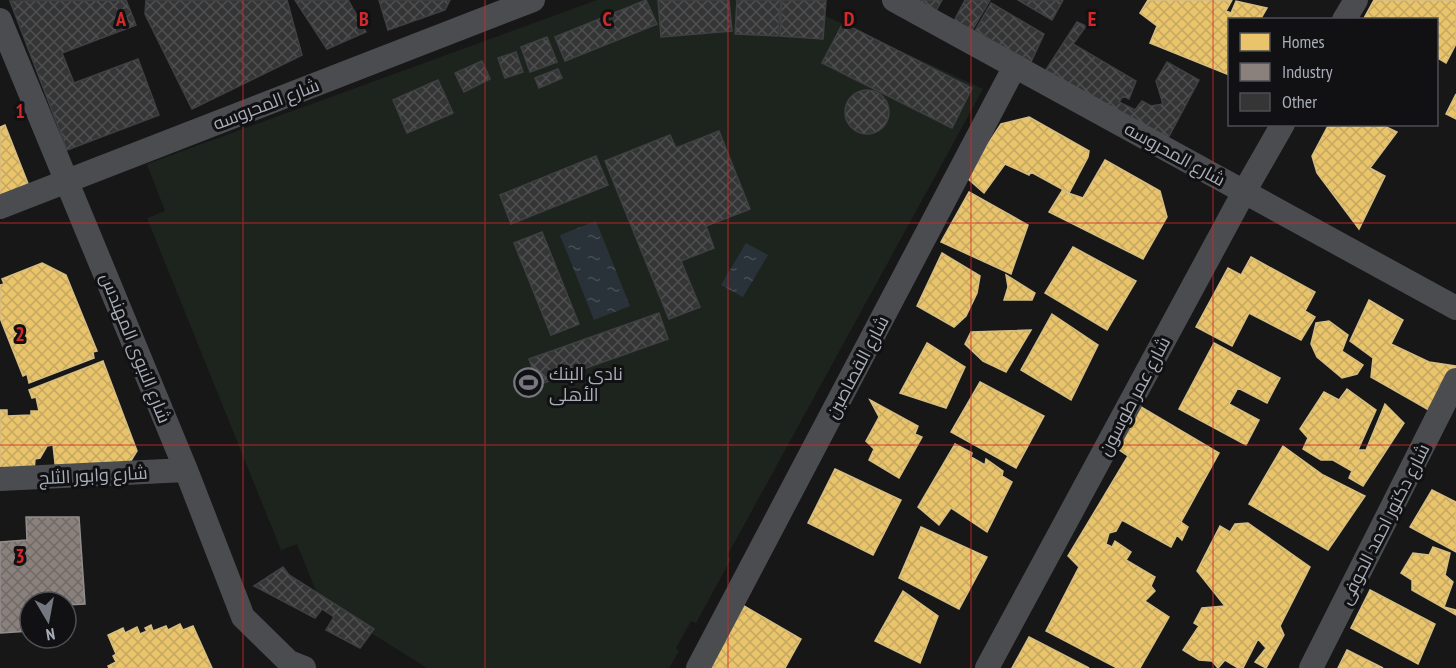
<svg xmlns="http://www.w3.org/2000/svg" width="1456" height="668" font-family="'PT Sans Narrow',Cairo,sans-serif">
<defs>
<pattern id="water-ripples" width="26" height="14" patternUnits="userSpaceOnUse" patternTransform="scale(1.5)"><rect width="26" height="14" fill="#2a3239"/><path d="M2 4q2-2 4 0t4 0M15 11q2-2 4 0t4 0" fill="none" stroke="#464d54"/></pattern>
<pattern id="homes-cross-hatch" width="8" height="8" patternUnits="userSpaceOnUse" patternTransform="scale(1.5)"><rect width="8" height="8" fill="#e9c46a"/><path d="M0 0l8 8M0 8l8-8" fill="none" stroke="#c4a760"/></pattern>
<pattern id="industry-cross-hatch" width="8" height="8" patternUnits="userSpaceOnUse" patternTransform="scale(1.5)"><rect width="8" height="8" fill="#8a817c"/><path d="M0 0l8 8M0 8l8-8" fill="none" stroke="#706a67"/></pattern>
<pattern id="building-cross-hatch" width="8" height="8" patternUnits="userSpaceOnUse" patternTransform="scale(1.5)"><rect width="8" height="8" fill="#353536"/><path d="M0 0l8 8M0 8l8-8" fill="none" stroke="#4f5051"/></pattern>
</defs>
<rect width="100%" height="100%" fill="#171717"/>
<path fill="#1d241e" d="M597,0H791L983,89L727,556L731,559L696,623L691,621L676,648L679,651L669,668H427L320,601L297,544L281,550L147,218L165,211L147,164Z"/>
<path fill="url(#water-ripples)" d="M596,221L630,306L594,320L560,235Z
M746,243L768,255L743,297L721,285Z"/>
<path fill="url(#homes-cross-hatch)" stroke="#d6bd81" stroke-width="1.5" d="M1148,0H1232L1226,11L1231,13L1236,1L1267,8L1260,20H1230L1229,75L1150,43L1157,26L1140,13Z
M1374,0H1456V44L1446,63L1436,57V20H1363Z
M1456,94V119L1446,114Z
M1029,117L1089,151L1088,157L1069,193L1031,172L1029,175L1005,164L984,193L966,177L1001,124Z
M1329,124H1380L1397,132L1370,168L1385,176L1359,229L1317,173L1312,156Z
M5,125L29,186L0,198V127Z
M1105,160L1160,191L1167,217L1143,259L1049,212L1062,191L1083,198Z
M969,192L1028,225L1011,274L941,242Z
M1073,247L1136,281L1107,330L1045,293Z
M942,253L980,276L977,293L966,316L954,327L917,306Z
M1251,257L1315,292L1305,311L1315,317L1301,340L1249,313L1232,346L1196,327L1228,268L1241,275Z
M42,263L66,275L97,351L93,352L94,358L29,383L27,374L23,376L0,318V285L4,284L2,279Z
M1006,275L1035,293L1032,300H1004L1008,287Z
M1369,300L1403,320L1391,344L1429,362L1456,366L1434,413L1371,377L1373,358L1350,341Z
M1052,314L1098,345L1071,400L1021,370Z
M1329,321L1348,335L1342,351L1363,365L1357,374L1342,378L1317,357L1311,344L1316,323Z
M1031,330L1006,372L983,361L965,344L971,332Z
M927,343L965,367L946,408L900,393Z
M1214,343L1280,378L1267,403L1238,388L1229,404L1259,420L1246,445L1179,409Z
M103,361L137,451L129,464L56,472L53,445L47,446L40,458L35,459L34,472L0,474V410H7V416L31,415V411H39L36,397L32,398L29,390Z
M980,382L1044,416L1016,468L951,432Z
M1347,389L1376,410L1358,450H1366L1385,404L1404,423L1363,486L1349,478L1352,471L1333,460H1321L1303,449L1308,438L1300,429L1324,392L1339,400Z
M870,400L918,426L915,434L922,437L899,478L869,460L874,449L866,441L879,417Z
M1136,404L1219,453L1181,522L1188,527L1182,540L1177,535L1171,547L1122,520L1116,531L1109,533L1106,544L1112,547L1115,541L1131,552L1126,560L1155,577L1151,586L1155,591L1145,601L1169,617L1140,668H1117L1046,631L1079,567L1068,556L1128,456L1112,445Z
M955,444L972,453L971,457L985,465L986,459L1003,471L1002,476L1012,482L987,532L951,508L939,525L918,507Z
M1283,446L1323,475L1365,496L1328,550L1249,504Z
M835,469L901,500L873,555L808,523Z
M1432,490L1456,502V552L1410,527Z
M1248,523L1310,567L1280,626L1284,635L1266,668L1255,662L1266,648L1258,639L1243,668H1238L1225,660L1218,668L1212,661L1199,660L1183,650L1199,626L1194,623L1202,608L1225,606L1197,571L1220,526L1230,532L1235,524Z
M921,527L987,557L959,609L899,578Z
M1433,547L1450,553L1445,575L1453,582L1444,607L1456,610V615L1412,590V580L1401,573L1413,553L1429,555Z
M1370,590L1435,624L1418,664L1351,628Z
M903,591L938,616L920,663L875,641Z
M744,606L801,639L785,668H709Z
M180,624L183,630L193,626L212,668H109L108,666L116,662L113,656L116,654L108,635L123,628L125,633L137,627L140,634L147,631L145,628L151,625L153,631L166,626L168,630Z
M1029,637L1089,668H1012Z
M1347,650L1383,668H1338Z"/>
<path fill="url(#industry-cross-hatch)" stroke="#938e8e" stroke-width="1.5" d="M26,517H79L85,604L66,605V602H30V631L0,633V542L27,540Z"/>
<path fill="url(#building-cross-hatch)" stroke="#3f4043" stroke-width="1.5" d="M126,0L136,25L62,53L74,83L138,59L159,115L67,150L10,1Z
M146,0H287L302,55L192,109L145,14Z
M295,0H348L366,32L327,49Z
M379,0H450L445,10L388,30Z
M646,0L657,24L565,61L555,37Z
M658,0H729L732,31L661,37Z
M737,0H781L778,36L735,34Z
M782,0H826L823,39L780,36Z
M909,0H942L933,16Z
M965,0H990L970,34L953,23Z
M1018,0H1063L1052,20Z
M991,3L1044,34L1031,62L975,31Z
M1077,22L1086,26L1073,44L1136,81L1129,99L1123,96L1119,102L1135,110L1142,101L1151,106L1163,104L1156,81L1167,62L1199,80L1166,142L1042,76Z
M843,23L972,88L952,128L822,63Z
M547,37L557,62L530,72L521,47Z
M516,52L523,72L505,78L498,58Z
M482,61L490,79L464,92L455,73Z
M558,69L562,78L539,88L535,78Z
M438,80L453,113L407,133L393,100Z
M845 112a22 22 0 1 1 44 0a22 22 0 1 1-44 0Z
M719,131L750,209L706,226L714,248L681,261L700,307L669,319L605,161L670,135L676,148Z
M596,156L608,185L511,224L500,195Z
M542,232L579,324L551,335L514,243Z
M659,313L668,339L538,385L529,359Z
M283,567L289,575L374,629L360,648L326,630L334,617L322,609L315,618L254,586Z"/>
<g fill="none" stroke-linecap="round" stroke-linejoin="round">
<path stroke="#4b4c50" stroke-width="24" d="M894,0L1456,308
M0,20L186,470L243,617L289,662L304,668
M1344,20L1356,0
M0,207L533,0
M0,479L186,470
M698,668L1015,66
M987,668L1244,192L1283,124
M1311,668L1456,380"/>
</g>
<path fill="none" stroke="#d62828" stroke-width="1.5" stroke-opacity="0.55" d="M243,0V668M485,0V668M728,0V668M971,0V668M1213,0V668M0,223H1456M0,445H1456"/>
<defs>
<symbol id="stadium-ring" viewBox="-11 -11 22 22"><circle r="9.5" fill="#111113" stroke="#757880" stroke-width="1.5"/><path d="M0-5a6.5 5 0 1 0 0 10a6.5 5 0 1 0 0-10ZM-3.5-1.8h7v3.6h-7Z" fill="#757880"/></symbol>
</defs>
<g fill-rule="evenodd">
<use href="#stadium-ring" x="512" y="366" width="33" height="33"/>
</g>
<g text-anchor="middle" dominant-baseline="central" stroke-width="6" stroke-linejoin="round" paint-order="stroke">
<g font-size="18" fill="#a8adb8" stroke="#111113">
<text transform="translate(266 104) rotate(-21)">شارع المحروسه</text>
<text transform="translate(1175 154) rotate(29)">شارع المحروسه</text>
<text transform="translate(136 348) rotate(68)">شارع النبوى المهندس</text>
<text transform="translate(857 367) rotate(-62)">شارع القصاصين</text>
<text transform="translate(1134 396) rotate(-62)">شارع عمر طوسون</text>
<text transform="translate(93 475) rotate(-3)">شارع وابور الثلج</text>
<text transform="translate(1384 524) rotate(-63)">شارع دكتور احمد الحوفى</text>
</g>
<g font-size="18" fill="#a8adb8" stroke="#111113" text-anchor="start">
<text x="549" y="373">نادى البنك<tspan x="549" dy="21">الأهلى</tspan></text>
</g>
</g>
<g font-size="20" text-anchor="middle" font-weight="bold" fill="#d62828" stroke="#111113" stroke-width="6" stroke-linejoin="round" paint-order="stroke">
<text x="121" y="26">A</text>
<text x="364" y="26">B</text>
<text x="607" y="26">C</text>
<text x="849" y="26">D</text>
<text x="1092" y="26">E</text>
<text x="20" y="118">1</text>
<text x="20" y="341">2</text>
<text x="20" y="563">3</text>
</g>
<rect x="1228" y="18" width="210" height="108" fill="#111113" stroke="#4d4f55" stroke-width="1.5"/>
<rect x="1240" y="33" width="30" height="18" fill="#e9c46a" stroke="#4d4f55" stroke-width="1.5"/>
<text x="1282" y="48" font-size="18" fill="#a8adb8">Homes</text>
<rect x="1240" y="63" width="30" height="18" fill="#8a817c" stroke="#4d4f55" stroke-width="1.5"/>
<text x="1282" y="78" font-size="18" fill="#a8adb8">Industry</text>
<rect x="1240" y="93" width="30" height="18" fill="#353536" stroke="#4d4f55" stroke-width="1.5"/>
<text x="1282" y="108" font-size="18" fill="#a8adb8">Other</text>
<g transform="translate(48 620) rotate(170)"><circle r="28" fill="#111113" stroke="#4d4f55" stroke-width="1.5"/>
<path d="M0-4.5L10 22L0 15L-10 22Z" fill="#757880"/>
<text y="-9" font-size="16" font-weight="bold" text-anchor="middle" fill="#a8adb8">N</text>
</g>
</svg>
